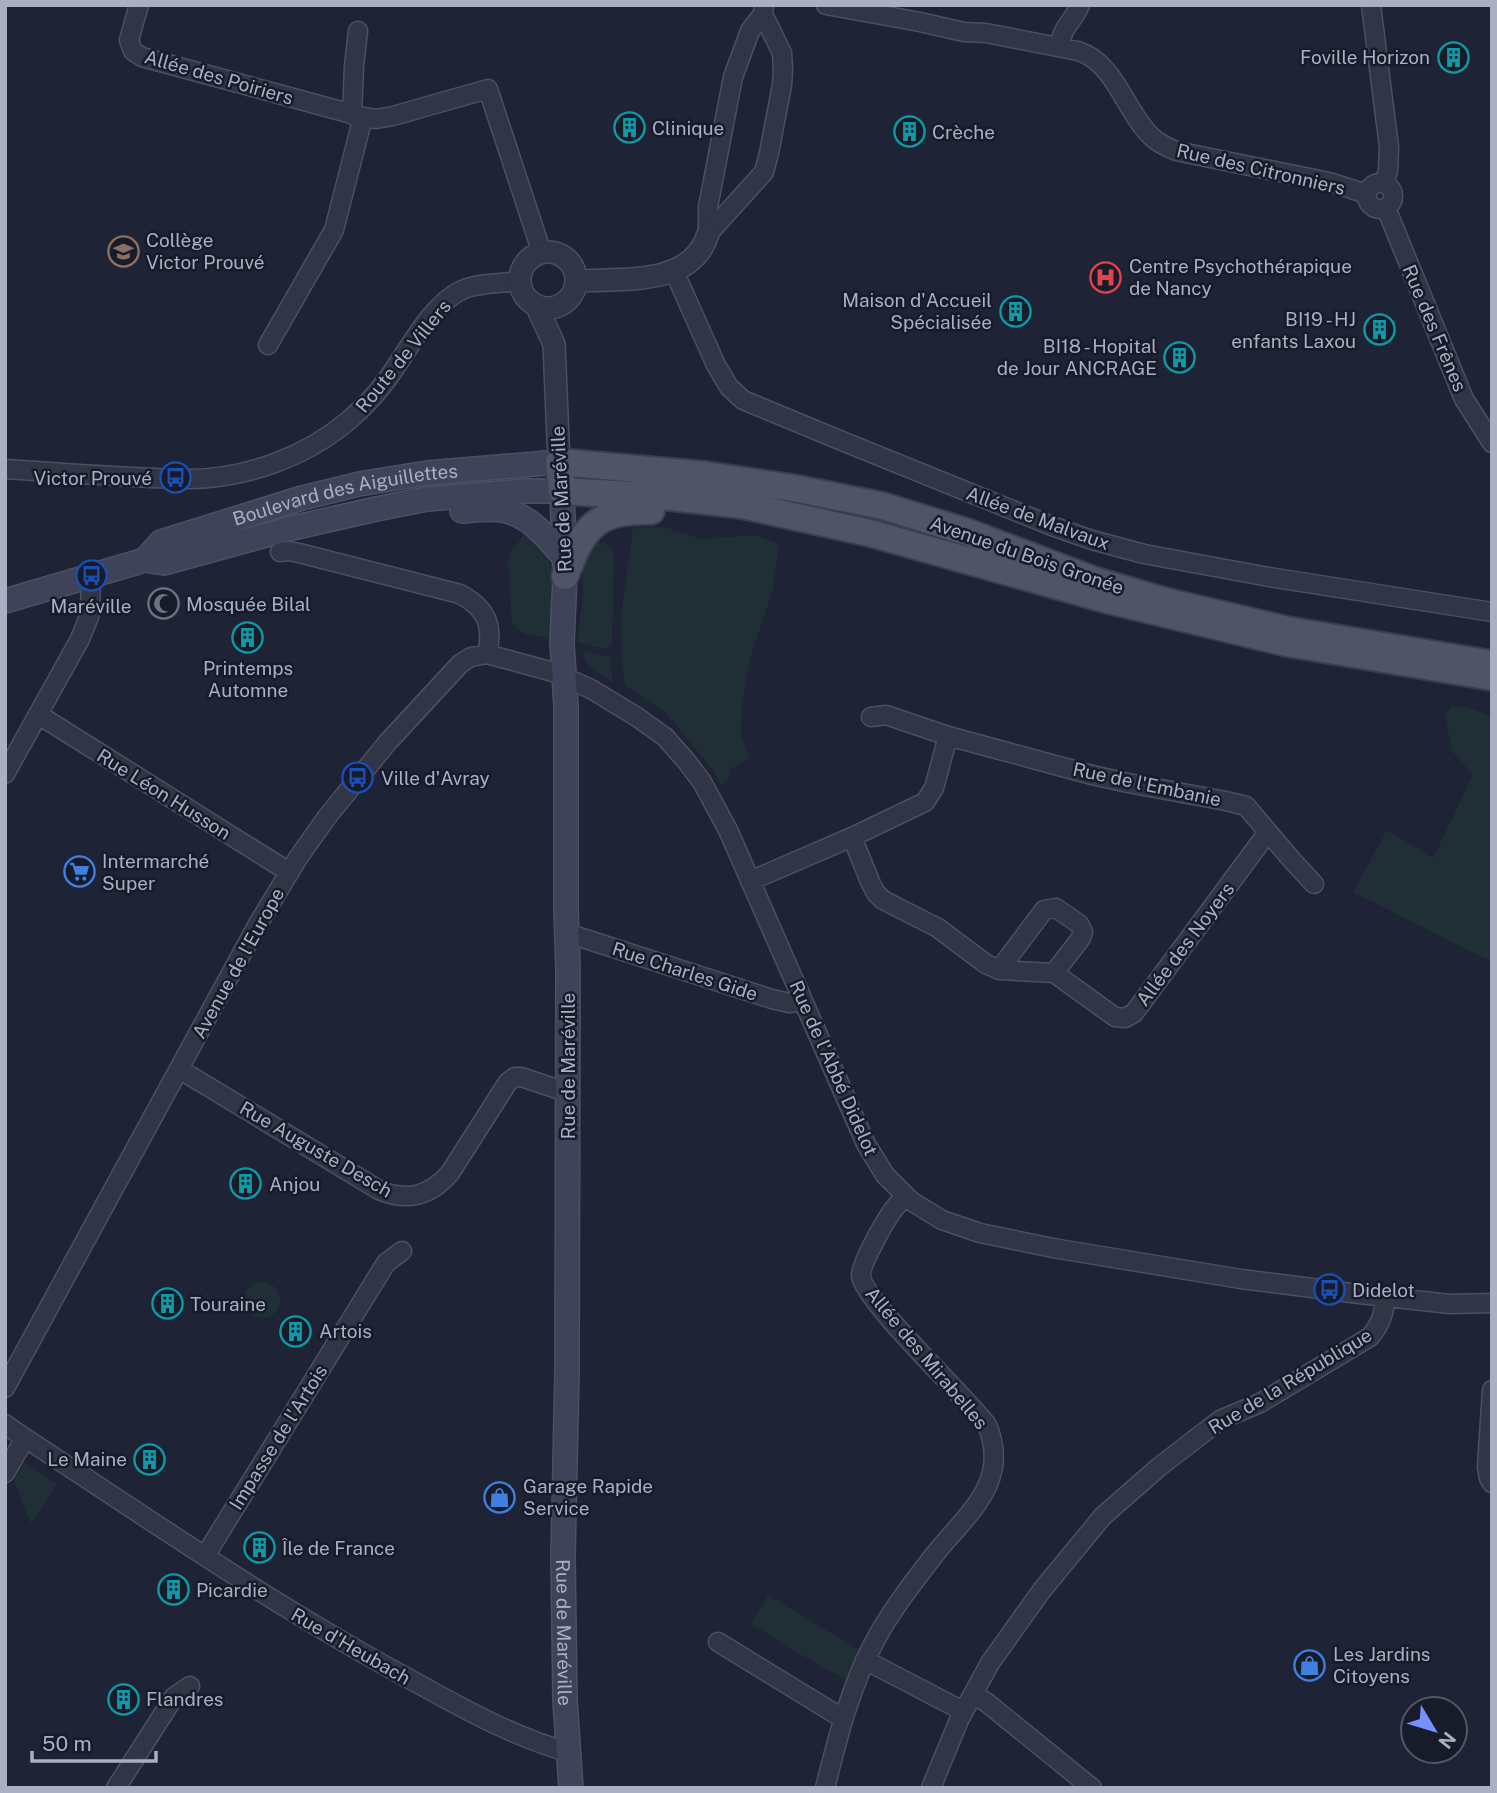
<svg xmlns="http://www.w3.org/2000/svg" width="1497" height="1793" font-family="'Public Sans',sans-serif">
<rect width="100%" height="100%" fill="#1e2335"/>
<path fill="#202f36" d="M633,526L664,527L700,539L755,535L779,544L773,589L750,659L742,706L741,735L749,757L729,771V780L721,785L713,770L665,712L625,685C623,665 620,644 621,624C623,591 630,559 633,526Z
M528,529L543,546L550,564L552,629L548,638L525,634L512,624L508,561L509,555Z
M595,538L600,544L604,542L614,553L612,645L606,649L577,642L583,595V557Z
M586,652L611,657L612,680L610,681L589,666L583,655V652Z
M1452,706L1467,707L1492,717V961L1482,957L1353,892L1387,830L1433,858L1473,775L1452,751L1445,715Z
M244 1300a18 18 0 1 1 36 0a18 18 0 1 1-36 0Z
M24,1463L57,1484L31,1524L14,1481Z
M768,1595L861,1651L848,1681L780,1643V1641L751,1624Z"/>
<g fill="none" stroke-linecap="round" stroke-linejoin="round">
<defs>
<path id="minor" d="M139,5L129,40L133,51L142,57L363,117L376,119L393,116L488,89L542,253
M826,5L920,22L964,32L986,33L1078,51C1116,63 1125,112 1152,137C1159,144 1167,147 1176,151L1329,182L1367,194
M1371,5L1389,147L1388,171L1384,183
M1060,47C1061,27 1073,22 1080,5
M352,115L354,66L358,31
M1367 196a13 13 0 1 1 26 0a13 13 0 1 1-26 0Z
M1386,208L1464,399L1492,443
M708,234L764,172L769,153L782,85L783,69L782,53L763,14
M708,234V207L733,77L750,31L763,14L764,6
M674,271L716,365L729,387L743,400L842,441L1052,526L1092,540L1144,554L1269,577L1492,612
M268,345L334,230L363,117
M5,469C48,472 90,475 133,477C152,478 172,479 191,479C247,478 305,457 348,421C363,408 377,394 388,378C408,351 431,304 462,290C480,282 501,284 520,281
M280,552L288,551L299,553L460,594C486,608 494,625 487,654
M39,715L289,872
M871,717L886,715L948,736L1092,775L1128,783L1226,801L1246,806L1290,858L1314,884
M5,774L80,639L90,614L91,575
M852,837L871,884L876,893L883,900L938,928L986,964L999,970L1054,973L1115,1017L1125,1018L1134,1013L1268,832
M750,881L852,837L925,802L934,788L948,736
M567,933L772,999L789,1003L803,1001
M999,970L1044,910L1056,908L1079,924L1083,932L1081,938L1054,973
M179,1069L379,1190C407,1202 430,1196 450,1173L508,1082L515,1077H521L560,1090L568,1092
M5,1388L258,924L298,858L327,817L387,743L460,664L471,657L487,654L553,672L591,689L637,717L665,737L687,762L702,782L728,830L866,1144L885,1175L911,1201L942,1220L980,1233L1053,1248L1241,1279L1359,1294L1450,1304L1492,1303
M1492,1390L1487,1467L1489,1478L1492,1483
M5,1424L16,1432C144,1516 270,1603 404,1676C457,1705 510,1736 568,1752
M5,1473L25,1438
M205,1556L386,1263L402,1251
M718,1642L842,1718
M865,1660L963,1711
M973,1695L986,1702L1092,1788
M116,1788L174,1697L190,1686
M825,1788C838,1736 851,1684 877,1637C893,1608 915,1580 935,1554C967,1514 1011,1482 987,1425C966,1397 863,1300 861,1276C860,1265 884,1223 891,1213C895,1207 900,1202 905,1196
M931,1788L959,1720L990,1663L1042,1590L1103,1516L1159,1467L1220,1420L1260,1403L1370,1337C1381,1324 1384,1313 1386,1296"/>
<path id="tertiary" d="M520 280a28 28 0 1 1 56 0a28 28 0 1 1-56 0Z
M577,281C622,278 692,287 708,234
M537,307L554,344L559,462"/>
<g id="secondary">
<path d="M462,511C475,510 489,508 502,510C529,515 546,536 563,556"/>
<path id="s1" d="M145,560L161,542L302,498L359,484L427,473L559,462"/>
<path id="s2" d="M5,601L145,560L164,563L288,529L376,509L427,499L525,491H562L565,576L562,643L566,707V908L568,971L567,1371L563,1556L565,1700L571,1788"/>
</g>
<path id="primary" d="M565,576C583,528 596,509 651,511
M1492,664L1287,630L1164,601L1096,581L967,532L883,506L793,488L706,475L559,462L562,491L670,497L742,505L870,533L1108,600L1287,643L1492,677"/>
</defs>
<use href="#minor" stroke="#4c5061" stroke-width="21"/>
<use href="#tertiary" stroke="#4c5061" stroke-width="24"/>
<use href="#secondary" stroke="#4c5061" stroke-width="26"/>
<use href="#primary" stroke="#3a3f4f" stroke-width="30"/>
<use href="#minor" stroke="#313546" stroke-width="18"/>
<use href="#tertiary" stroke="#313546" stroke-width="21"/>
<use href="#secondary" stroke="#3f4359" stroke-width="23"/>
<use href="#primary" stroke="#4f5466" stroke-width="26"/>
</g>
<defs>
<symbol id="building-ring" viewBox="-11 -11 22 22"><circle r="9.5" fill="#171b2a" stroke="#0f9aa8" stroke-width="1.5"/><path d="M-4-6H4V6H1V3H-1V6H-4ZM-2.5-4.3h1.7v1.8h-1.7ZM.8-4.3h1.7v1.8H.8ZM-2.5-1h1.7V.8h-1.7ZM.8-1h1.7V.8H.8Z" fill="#0f9aa8"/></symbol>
<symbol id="school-ring" viewBox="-11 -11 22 22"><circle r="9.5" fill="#171b2a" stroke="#8d6e63" stroke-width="1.5"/><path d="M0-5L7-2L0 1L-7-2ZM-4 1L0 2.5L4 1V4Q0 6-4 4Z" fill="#8d6e63"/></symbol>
<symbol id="hospital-ring" viewBox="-11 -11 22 22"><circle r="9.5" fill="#171b2a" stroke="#e0444e" stroke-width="1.5"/><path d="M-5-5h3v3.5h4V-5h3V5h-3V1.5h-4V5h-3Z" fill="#e0444e"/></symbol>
<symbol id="bus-ring" viewBox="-11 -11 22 22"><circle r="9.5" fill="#171b2a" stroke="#1a4fb4" stroke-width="1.5"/><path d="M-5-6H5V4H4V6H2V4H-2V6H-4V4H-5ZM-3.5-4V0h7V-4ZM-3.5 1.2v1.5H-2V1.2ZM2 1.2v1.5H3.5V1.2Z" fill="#1a4fb4"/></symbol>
<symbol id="mosque-ring" viewBox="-11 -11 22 22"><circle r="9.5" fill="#171b2a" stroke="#6b7280" stroke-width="1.5"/><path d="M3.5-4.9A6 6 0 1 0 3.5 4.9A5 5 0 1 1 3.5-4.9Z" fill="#6b7280"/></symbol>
<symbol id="supermarket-ring" viewBox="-11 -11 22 22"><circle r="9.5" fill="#171b2a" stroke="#3f7fe0" stroke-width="1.5"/><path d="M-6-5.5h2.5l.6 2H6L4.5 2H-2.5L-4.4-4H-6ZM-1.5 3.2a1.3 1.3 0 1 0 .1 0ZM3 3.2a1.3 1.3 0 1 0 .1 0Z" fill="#3f7fe0"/></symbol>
<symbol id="shop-ring" viewBox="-11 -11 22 22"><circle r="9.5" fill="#171b2a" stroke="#3f7fe0" stroke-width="1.5"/><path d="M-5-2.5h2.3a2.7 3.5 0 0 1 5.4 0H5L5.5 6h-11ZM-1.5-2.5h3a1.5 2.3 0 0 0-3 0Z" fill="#3f7fe0"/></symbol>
</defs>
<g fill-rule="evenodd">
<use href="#building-ring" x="1436" y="40" width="35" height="35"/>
<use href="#building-ring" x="612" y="110" width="35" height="35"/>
<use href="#building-ring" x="892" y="114" width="35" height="35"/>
<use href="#school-ring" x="106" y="234" width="35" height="35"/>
<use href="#hospital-ring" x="1088" y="260" width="35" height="35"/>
<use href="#building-ring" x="998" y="294" width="35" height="35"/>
<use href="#building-ring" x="1362" y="312" width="35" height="35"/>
<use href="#building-ring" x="1162" y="340" width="35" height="35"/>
<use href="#bus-ring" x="158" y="460" width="35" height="35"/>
<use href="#bus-ring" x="74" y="558" width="35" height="35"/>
<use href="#mosque-ring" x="146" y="586" width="35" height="35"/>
<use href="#building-ring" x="230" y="620" width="35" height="35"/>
<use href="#bus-ring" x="340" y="760" width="35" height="35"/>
<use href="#supermarket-ring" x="62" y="854" width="35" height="35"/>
<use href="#building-ring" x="228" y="1166" width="35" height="35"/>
<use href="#bus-ring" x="1312" y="1272" width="35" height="35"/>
<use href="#building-ring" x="150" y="1286" width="35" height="35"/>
<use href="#building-ring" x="278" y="1314" width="35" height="35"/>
<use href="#building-ring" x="132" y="1442" width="35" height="35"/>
<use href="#shop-ring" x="482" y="1480" width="35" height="35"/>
<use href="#building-ring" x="242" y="1530" width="35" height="35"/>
<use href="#building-ring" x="156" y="1572" width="35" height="35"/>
<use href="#shop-ring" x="1292" y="1648" width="35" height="35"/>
<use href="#building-ring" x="106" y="1682" width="35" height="35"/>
</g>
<g text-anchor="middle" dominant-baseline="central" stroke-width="5" stroke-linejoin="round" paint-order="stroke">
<g font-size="19" fill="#aaafc3" stroke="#171b2a" text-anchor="start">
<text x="1430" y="57" text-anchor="end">Foville Horizon</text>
<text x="652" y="128">Clinique</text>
<text x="932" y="132">Crèche</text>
<text x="146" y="240">Collège<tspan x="146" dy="22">Victor Prouvé</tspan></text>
<text x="1129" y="266">Centre Psychothérapique<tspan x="1129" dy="22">de Nancy</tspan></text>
<text x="992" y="300" text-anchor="end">Maison d'Accueil<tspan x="992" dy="22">Spécialisée</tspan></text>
<text x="1356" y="319" text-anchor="end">BI19 - HJ<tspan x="1356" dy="22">enfants Laxou</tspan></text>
<text x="1157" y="346" text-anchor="end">BI18 - Hopital<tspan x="1157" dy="22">de Jour ANCRAGE</tspan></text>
<text x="152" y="478" text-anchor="end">Victor Prouvé</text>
<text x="186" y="604">Mosquée Bilal</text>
<text x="91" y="606" text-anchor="middle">Maréville</text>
<text x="248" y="668" text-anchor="middle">Printemps<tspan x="248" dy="22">Automne</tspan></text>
<text x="381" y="778">Ville d'Avray</text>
<text x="102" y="861">Intermarché<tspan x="102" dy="22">Super</tspan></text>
<text x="269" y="1184">Anjou</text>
<text x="1352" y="1290">Didelot</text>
<text x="190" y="1304">Touraine</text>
<text x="319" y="1331">Artois</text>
<text x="127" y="1459" text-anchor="end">Le Maine</text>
<text x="523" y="1486">Garage Rapide<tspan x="523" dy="22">Service</tspan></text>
<text x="282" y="1548">Île de France</text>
<text x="196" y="1590">Picardie</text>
<text x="1333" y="1654">Les Jardins<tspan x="1333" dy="22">Citoyens</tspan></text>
<text x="146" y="1699">Flandres</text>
</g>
<g font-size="19" fill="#aaafc3" stroke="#171b2a">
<text transform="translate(219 77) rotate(16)">Allée des Poiriers</text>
<text transform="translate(1261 169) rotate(13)">Rue des Citronniers</text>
<text transform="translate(1435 328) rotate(67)">Rue des Frênes</text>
<text transform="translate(403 356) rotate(-51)">Route de Villers</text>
<text stroke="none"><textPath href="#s1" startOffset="215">Boulevard des Aiguillettes</textPath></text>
<text transform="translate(561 499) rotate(-93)">Rue de Maréville</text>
<text transform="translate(1038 518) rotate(20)">Allée de Malvaux</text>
<text transform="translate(1027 555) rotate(19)">Avenue du Bois Gronée</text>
<text transform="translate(1147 784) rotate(12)">Rue de l'Embanie</text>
<text transform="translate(164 794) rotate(32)">Rue Léon Husson</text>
<text transform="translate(1185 944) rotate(-53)">Allée des Noyers</text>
<text transform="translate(238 963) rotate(-61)">Avenue de l'Europe</text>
<text transform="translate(685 971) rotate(18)">Rue Charles Gide</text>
<text transform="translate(568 1066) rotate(-90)">Rue de Maréville</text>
<text transform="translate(834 1068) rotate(66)">Rue de l'Abbé Didelot</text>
<text transform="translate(316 1149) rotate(30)">Rue Auguste Desch</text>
<text transform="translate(927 1358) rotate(50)">Allée des Mirabelles</text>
<text transform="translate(1290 1381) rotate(-31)">Rue de la République</text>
<text transform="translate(278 1437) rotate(-58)">Impasse de l'Artois</text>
<text stroke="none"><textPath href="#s2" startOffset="1713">Rue de Maréville</textPath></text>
<text transform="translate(351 1646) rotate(30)">Rue d'Heubach</text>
</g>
</g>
<rect width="1497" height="1793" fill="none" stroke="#aaafc3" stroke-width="14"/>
<g transform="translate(1434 1730) rotate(128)"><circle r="33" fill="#171b2a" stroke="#525667" stroke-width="2"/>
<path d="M0-5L12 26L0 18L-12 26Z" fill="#7890fb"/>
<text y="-10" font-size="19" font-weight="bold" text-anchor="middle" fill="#aaafc3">N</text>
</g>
<path d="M32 1751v10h124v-10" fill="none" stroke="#aaafc3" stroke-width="3.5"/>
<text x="42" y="1751" font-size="21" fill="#aaafc3" stroke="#171b2a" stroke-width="5" paint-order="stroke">50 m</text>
</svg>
